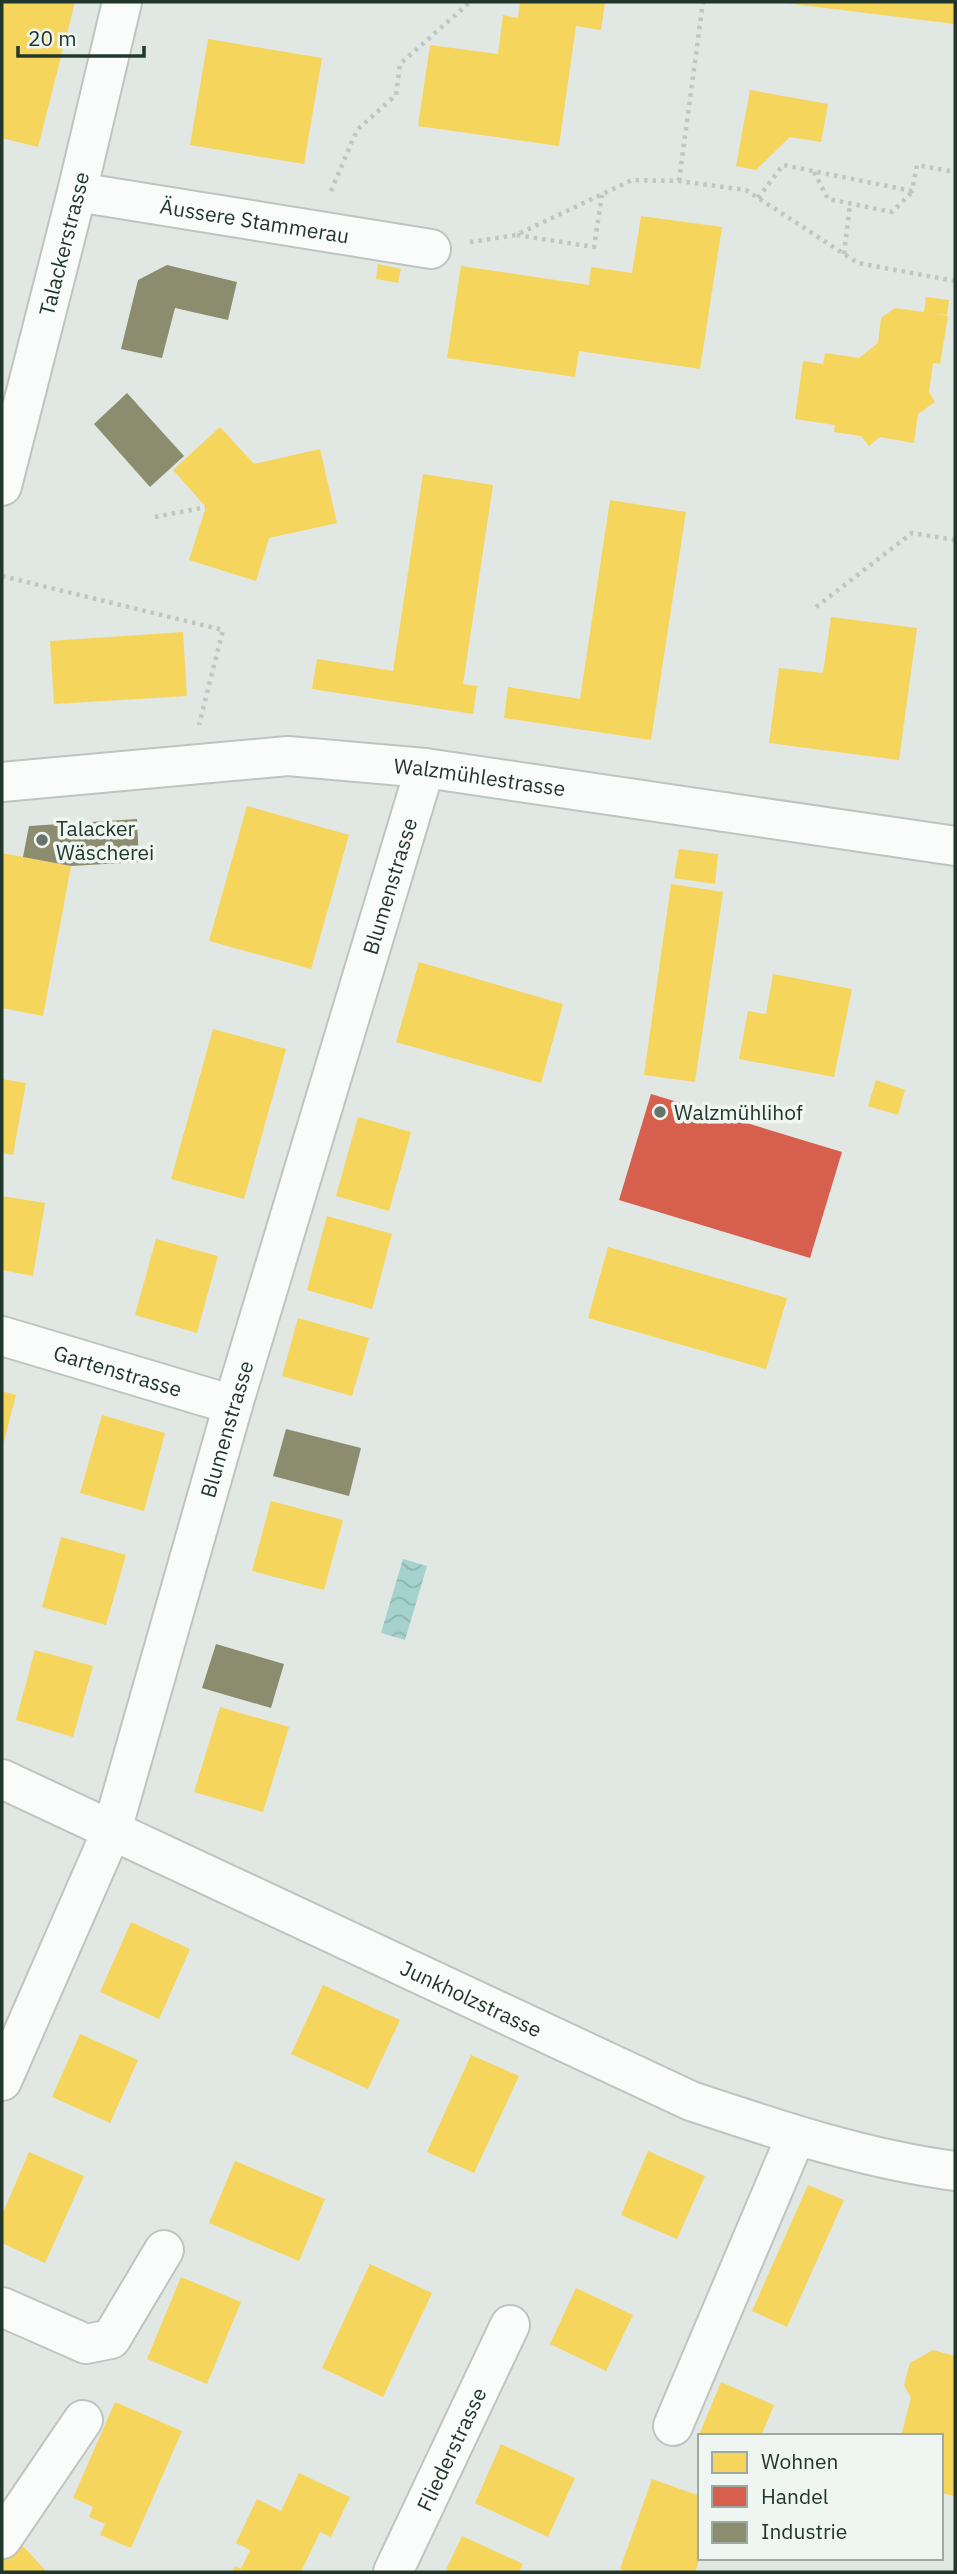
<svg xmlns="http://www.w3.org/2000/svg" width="957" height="2574" font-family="'IBM Plex Sans',sans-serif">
<defs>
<pattern id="water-waves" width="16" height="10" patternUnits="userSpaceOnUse" patternTransform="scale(1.75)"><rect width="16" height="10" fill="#a5d2cd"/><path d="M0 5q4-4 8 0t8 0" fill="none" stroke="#8eb5b0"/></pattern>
</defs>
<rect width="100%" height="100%" fill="#e1e7e3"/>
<path fill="url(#water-waves)" d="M403,1559L427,1566L405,1640L381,1633Z"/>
<path fill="#f6d55c" d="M2,2H75L38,147L2,138Z
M520,2H605L601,30L576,26L559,146L418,126L430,45L498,54L503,15L518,18Z
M785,2H955V24L785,3Z
M208,39L322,58L304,164L190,145Z
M750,90L828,104L821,142L790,137L756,170L736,166Z
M641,216L722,227L700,369L579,351L575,377L447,358L461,266L589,285L591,267L632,273Z
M378,264L401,269L398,283L376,279Z
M926,297L949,300L947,315L935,314L948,316L940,364L933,363L929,392L935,402L918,414L914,443L880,437L869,446L861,436L834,432L835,425L795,419L803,361L823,364L825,353L859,358L878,343L881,318L895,308L924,312Z
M220,427L254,464L320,449L337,523L269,538L256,581L189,560L206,507L173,470Z
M423,474L493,485L463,684L477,686L473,714L312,689L317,659L393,671Z
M610,500L686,512L651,740L504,718L508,687L580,699Z
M831,617L917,628L899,760L769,743L779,668L823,673Z
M183,632L187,696L54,704L50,641Z
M247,806L349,835L311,969L209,941Z
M679,849L718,854L715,884L674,878Z
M2,853L71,866L43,1016L2,1008Z
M671,884L723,892L695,1082L644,1075Z
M419,962L563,1004L541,1083L396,1042Z
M773,974L852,989L834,1077L739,1059L748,1011L766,1014Z
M213,1029L286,1049L244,1199L171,1179Z
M2,1079L26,1083L13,1155L2,1153Z
M876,1080L905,1090L898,1115L868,1106Z
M358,1117L411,1132L389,1211L336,1196Z
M2,1196L45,1203L33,1276L2,1270Z
M327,1216L392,1234L372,1309L307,1290Z
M156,1239L218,1256L197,1333L135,1315Z
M608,1247L787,1298L766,1369L588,1318Z
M298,1318L369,1338L352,1396L282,1376Z
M2,1391L16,1395L3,1445H2Z
M102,1415L165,1433L144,1511L80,1493Z
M271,1501L343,1520L324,1590L252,1571Z
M61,1537L126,1555L106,1625L42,1607Z
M35,1650L93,1666L73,1737L16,1720Z
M220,1707L289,1727L263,1812L194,1792Z
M131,1922L190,1949L159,2019L100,1992Z
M323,1985L400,2020L368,2089L291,2054Z
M80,2034L138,2060L110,2123L52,2097Z
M471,2055L519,2076L474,2173L427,2152Z
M648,2151L705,2176L677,2239L621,2215Z
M29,2152L84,2176L45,2263L2,2243V2215Z
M235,2161L325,2199L299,2261L209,2223Z
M808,2185L844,2200L787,2327L752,2311Z
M370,2264L432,2293L383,2397L322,2368Z
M181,2277L241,2302L207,2384L147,2359Z
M576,2288L633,2315L606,2371L550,2344Z
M933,2350L955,2356V2496L941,2493V2436H901L911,2398L904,2385L910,2363Z
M721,2382L774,2405L761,2436H700V2441L697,2440Z
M115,2402L182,2431L131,2548L100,2535L105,2524L89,2517L93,2507L73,2498Z
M501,2444L575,2478L548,2537L475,2503Z
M299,2473L350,2497L331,2537L320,2532L301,2572H232L235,2566L241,2569L250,2550L236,2543L257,2499L281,2511Z
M652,2479L700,2496V2558L695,2572H630L620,2569Z
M462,2536L523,2564L519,2572H445Z
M19,2542L47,2572H2V2559Z"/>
<path fill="#d6604d" d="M651,1094L842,1152L810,1258L619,1200Z"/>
<path fill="#8c8c6e" d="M167,265L237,282L228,320L175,308L162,358L121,349L138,280Z
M127,393L184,456L150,487L94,424Z
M137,819L139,862L71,866L23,857L29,826Z
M286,1429L361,1448L349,1496L273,1476Z
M216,1644L284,1664L271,1708L202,1688Z"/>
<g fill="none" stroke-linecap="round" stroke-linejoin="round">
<defs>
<g id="minor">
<path id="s1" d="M77,192L431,249"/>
<path id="s2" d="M2,486L77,192L122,2"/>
<path id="s3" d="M2,782L288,756L425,768L955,846"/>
<path id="s4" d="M2,1336L233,1405"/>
<path id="s5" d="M2,1779L691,2101C778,2130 864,2159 955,2171"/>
<path id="s6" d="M2,2081L112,1830L233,1405L425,768"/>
<path d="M2,2307L86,2344L111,2339L164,2250"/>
<path d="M673,2426L796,2136"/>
<path d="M2,2539L83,2420"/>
<path id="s7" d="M393,2572L510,2325"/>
</g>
</defs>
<use href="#minor" stroke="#bec4c0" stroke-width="42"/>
<path stroke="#bfc7c3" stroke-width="4.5" stroke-dasharray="3.5 5" stroke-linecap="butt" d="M814,172L828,199L892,212L912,192
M679,181L703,2
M331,191L357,130L396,95L400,64L470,2
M758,198L783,165L912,191L917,165L955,172
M517,235L594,247L602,195
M470,242L516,235L632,180L679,181L746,190L858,263L955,281
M844,254L850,204
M155,517L206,507
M2,576L223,630L199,725
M816,607L912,533L955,540"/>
<use href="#minor" stroke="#fafbfb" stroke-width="38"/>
</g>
<g fill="#65756c" stroke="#eff6f1" stroke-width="2.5">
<circle cx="42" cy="840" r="7"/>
<circle cx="660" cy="1112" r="7"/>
</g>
<g text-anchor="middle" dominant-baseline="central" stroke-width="7" stroke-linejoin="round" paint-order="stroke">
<g font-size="21" fill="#22372c" stroke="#eff6f1">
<text stroke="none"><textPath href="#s1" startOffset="180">Äussere Stammerau</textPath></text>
<text stroke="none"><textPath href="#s2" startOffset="250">Talackerstrasse</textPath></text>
<text stroke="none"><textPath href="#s3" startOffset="480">Walzmühlestrasse</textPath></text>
<text stroke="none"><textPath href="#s6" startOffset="1258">Blumenstrasse</textPath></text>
<text stroke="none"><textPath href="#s4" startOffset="121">Gartenstrasse</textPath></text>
<text stroke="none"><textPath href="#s6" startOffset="691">Blumenstrasse</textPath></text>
<text stroke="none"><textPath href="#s5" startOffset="518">Junkholzstrasse</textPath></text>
<text stroke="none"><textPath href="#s7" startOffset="136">Fliederstrasse</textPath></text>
</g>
<g font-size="21" fill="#22372c" stroke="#eff6f1" text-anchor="start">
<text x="56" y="828">Talacker<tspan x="56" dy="24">Wäscherei</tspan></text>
<text x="674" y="1112">Walzmühlihof</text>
</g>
</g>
<rect width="957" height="2574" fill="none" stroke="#22372c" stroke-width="7"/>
<rect x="698" y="2434" width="245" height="126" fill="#eff6f1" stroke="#9daaa2" stroke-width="2"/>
<rect x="712" y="2452" width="35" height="21" fill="#f6d55c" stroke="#9daaa2" stroke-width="2"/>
<text x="761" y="2469" font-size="21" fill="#22372c">Wohnen</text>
<rect x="712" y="2486" width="35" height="21" fill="#d6604d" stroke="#9daaa2" stroke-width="2"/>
<text x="761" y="2504" font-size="21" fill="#22372c">Handel</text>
<rect x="712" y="2522" width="35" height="21" fill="#8c8c6e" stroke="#9daaa2" stroke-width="2"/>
<text x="761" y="2539" font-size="21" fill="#22372c">Industrie</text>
<path d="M18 46v10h126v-10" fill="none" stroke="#22372c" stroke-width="3.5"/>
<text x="28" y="46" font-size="21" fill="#22372c" stroke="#eff6f1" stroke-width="5" paint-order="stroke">20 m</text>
</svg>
